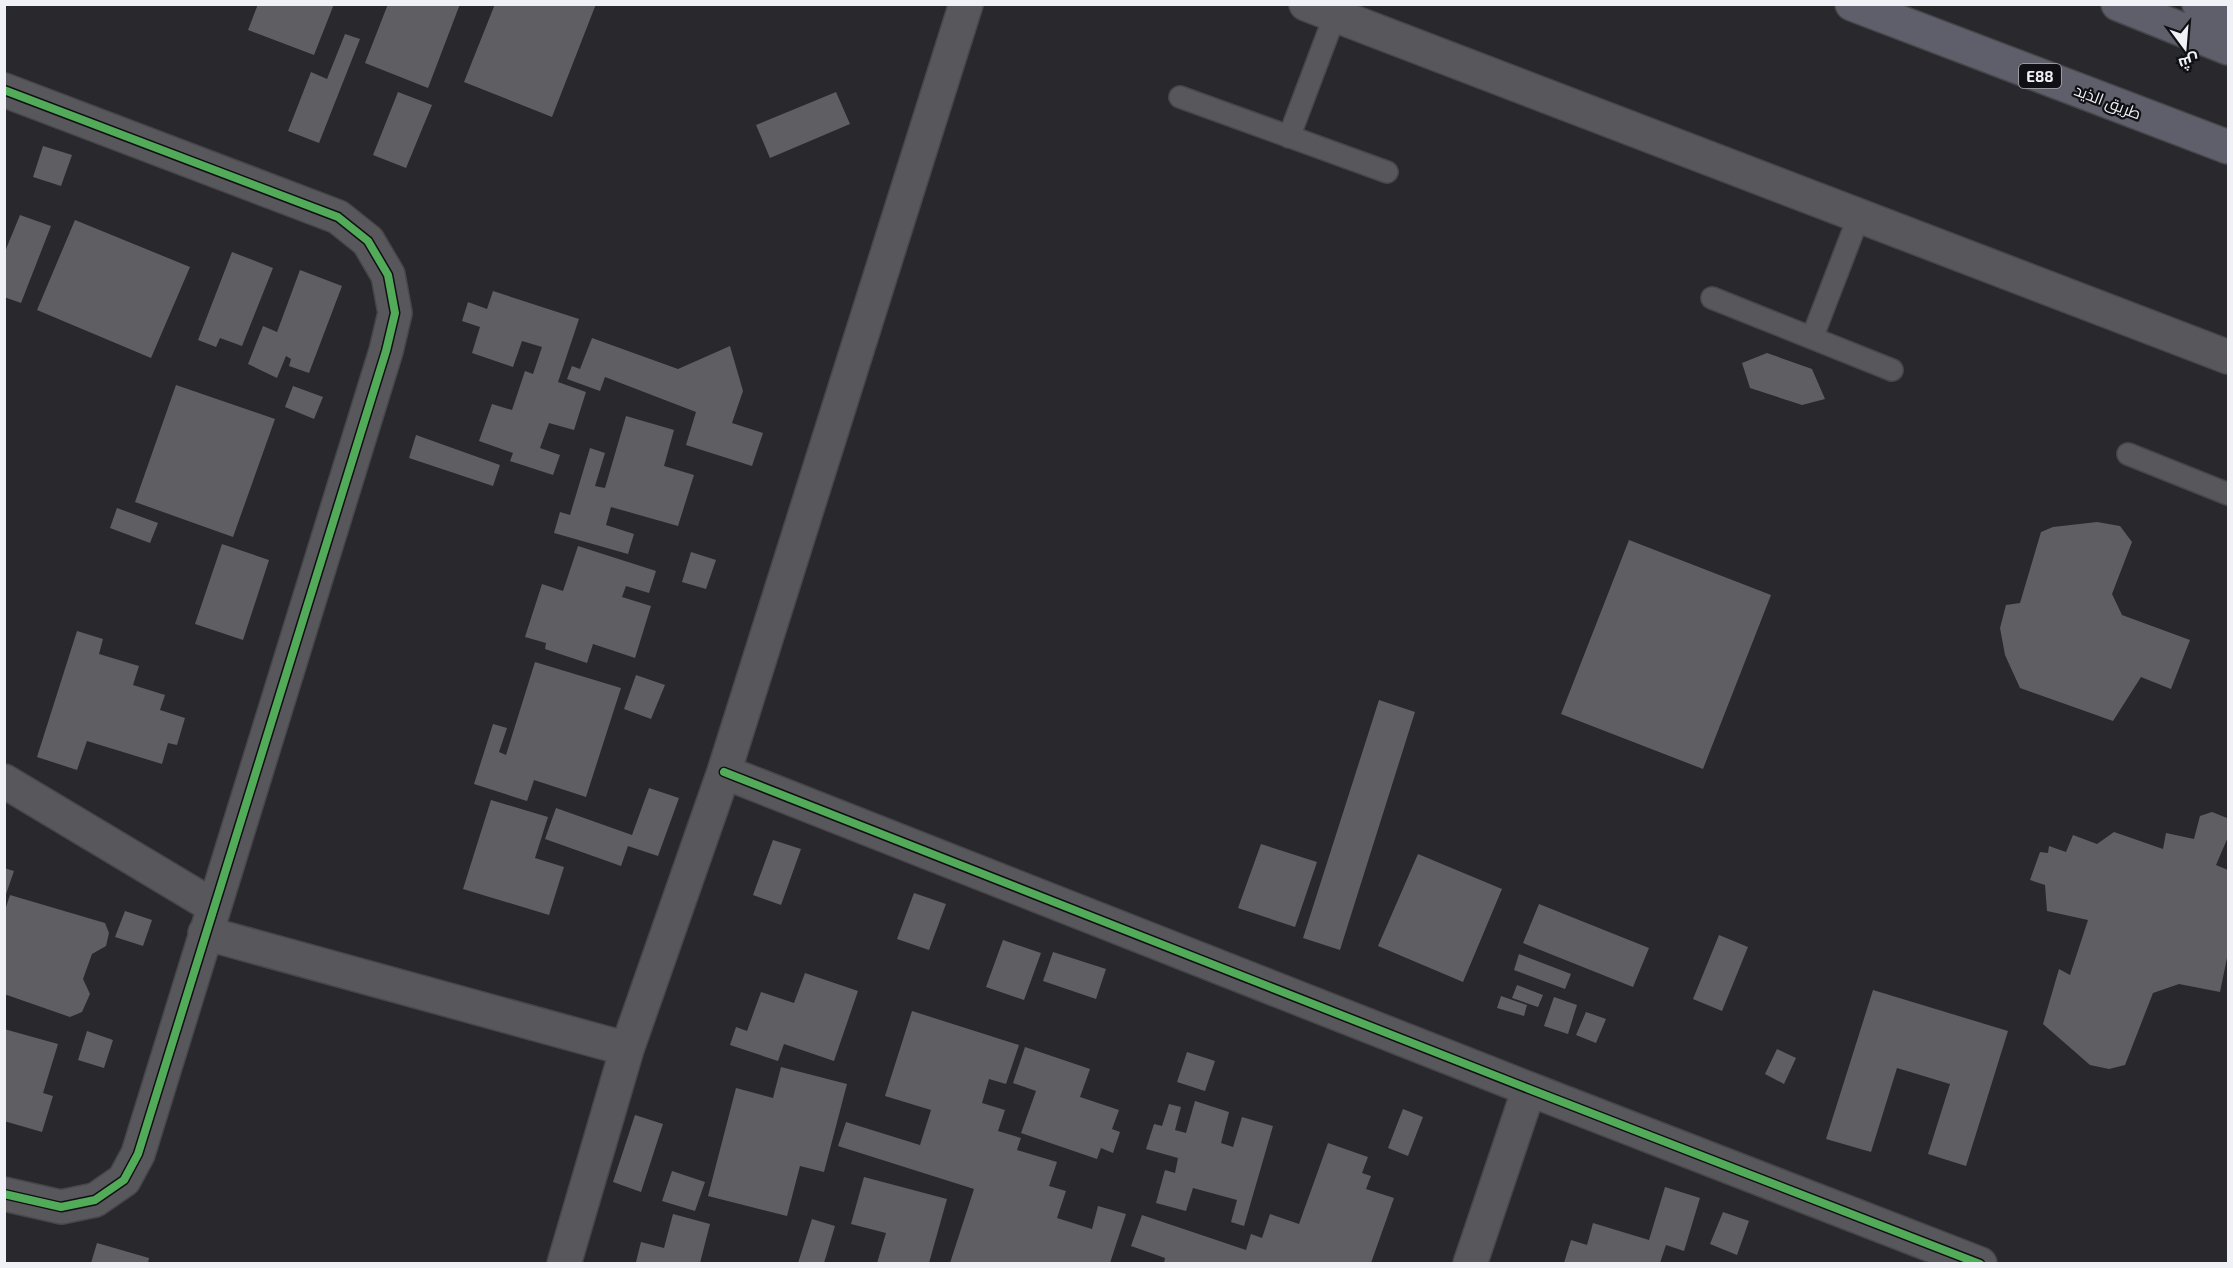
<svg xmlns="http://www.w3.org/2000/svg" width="2233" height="1268" font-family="'Exo 2',Cairo,sans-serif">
<rect width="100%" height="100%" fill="#28282d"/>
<path fill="#5f5f63" d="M258,4H334L314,55L248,30Z
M388,4H460L428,88L365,63Z
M495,4H596L552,117L464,82Z
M345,34L360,39L319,143L288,131L311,72L327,79Z
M398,92L432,105L406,168L373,155Z
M836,92L850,124L770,158L756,125Z
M43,146L72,155L61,186L33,177Z
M20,215L51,226L21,303L4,297V254Z
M75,220L190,267L151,358L37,310Z
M232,252L273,268L242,346L220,338L216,347L198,340Z
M300,270L342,286L309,373L289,366L291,359L286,356L277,378L248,364L263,326L277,332Z
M493,291L579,319L558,382L586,392L574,430L549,423L540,448L560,455L553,475L510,461L513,453L479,441L492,404L512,410L525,371L533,374L542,347L522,341L513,367L472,353L480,327L462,321L468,302L487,309Z
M592,338L678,369L730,346L743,391L732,423L763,433L752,466L686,445L696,412L605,377L600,391L567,379L572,366L580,369Z
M1767,353L1812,369L1825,399L1802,405L1750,388L1742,363Z
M176,385L275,419L233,537L135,502Z
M293,386L323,397L314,419L285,407Z
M626,416L674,430L664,466L694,475L678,526L611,507L606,525L634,534L628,554L554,533L560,512L570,515L590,448L605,453L595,486L605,488Z
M416,435L500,465L493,486L409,458Z
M117,508L158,523L150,543L110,528Z
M2097,522L2120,526L2132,542L2112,594L2122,615L2190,640L2171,689L2141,677L2113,721L2020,688L2005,655L2000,628L2006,605L2020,603L2041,532L2053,527Z
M1629,540L1771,595L1703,769L1561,714Z
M222,544L269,560L243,640L195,624Z
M578,546L656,571L649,593L626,586L622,597L651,606L635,658L593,644L587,663L545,649L546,643L525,637L542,584L563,591Z
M691,552L716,560L706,589L682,582Z
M77,631L103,639L99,654L139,666L133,685L165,695L160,710L185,718L177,745L168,743L162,764L87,741L77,770L37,757Z
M535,662L621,688L586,797L534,780L527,801L474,784L493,724L507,728L499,752L506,755Z
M636,675L665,685L651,719L624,709Z
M1379,700L1415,712L1340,950L1303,938Z
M649,788L679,798L658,856L628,846L621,866L545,839L556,808L632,835Z
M491,800L548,817L535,858L564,867L549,915L463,889Z
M2212,812L2227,818L2228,825V837L2216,865L2228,870V953L2220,992L2179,984L2153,993L2125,1065L2109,1069L2090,1065L2043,1024L2059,969L2070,975L2088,920L2047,911L2045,885L2030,880L2040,852L2048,853L2049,846L2066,852L2073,835L2097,844L2114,832L2163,849L2166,833L2194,839L2200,816Z
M773,840L801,849L781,905L753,895Z
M1261,844L1317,862L1295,927L1238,908Z
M1418,854L1502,889L1463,982L1378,946Z
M4,868L14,871L5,897H4Z
M914,893L946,904L929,950L897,939Z
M10,895L105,923L109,933L106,946L92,954L83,979L90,994L82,1012L70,1017L4,994V913Z
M1539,904L1649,948L1633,987L1523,943Z
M125,911L152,920L143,946L115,937Z
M1719,935L1748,947L1722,1011L1693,999Z
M1003,940L1041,953L1024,1000L986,987Z
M1053,952L1106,969L1096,999L1043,981Z
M1519,954L1571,974L1565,989L1514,970Z
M805,973L858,991L834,1061L784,1044L778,1061L730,1045L736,1027L747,1031L761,992L794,1003Z
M1517,985L1543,995L1538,1007L1512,998Z
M1873,990L2008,1031L1966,1166L1928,1154L1950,1084L1897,1068L1871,1152L1826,1139Z
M1501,996L1527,1005L1524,1016L1497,1008Z
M1554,997L1577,1005L1568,1034L1544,1026Z
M912,1011L1019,1045L1006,1084L989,1079L982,1103L1005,1110L998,1131L1021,1138L1017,1150L1057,1162L1049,1186L1066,1191L1057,1218L1092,1229L1098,1206L1126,1214L1110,1263H950L974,1189L838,1146L846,1122L920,1145L931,1110L885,1096Z
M1586,1012L1606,1019L1596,1043L1576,1035Z
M4,1029L58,1044L43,1093L53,1096L42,1132L4,1121Z
M87,1031L113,1040L104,1068L78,1060Z
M1025,1047L1090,1069L1080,1097L1119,1110L1112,1129L1120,1132L1113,1153L1101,1148L1097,1159L1021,1133L1036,1091L1013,1083Z
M1777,1049L1796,1058L1784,1084L1765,1074Z
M1187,1052L1215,1061L1205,1091L1177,1082Z
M781,1067L847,1084L824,1172L800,1166L787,1216L708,1196L736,1088L773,1098Z
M1195,1101L1229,1112L1221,1143L1233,1147L1242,1117L1273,1126L1244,1226L1231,1222L1237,1200L1193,1188L1186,1211L1156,1203L1165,1170L1175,1173L1178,1158L1146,1149L1154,1124L1162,1126L1169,1104L1181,1107L1175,1130L1186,1133Z
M1403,1109L1423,1117L1408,1156L1388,1148Z
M635,1115L663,1124L641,1192L613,1182Z
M1328,1143L1368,1157L1362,1173L1371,1176L1366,1189L1394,1198L1371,1263H1164L1165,1258L1131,1246L1142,1215L1246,1250L1251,1234L1262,1238L1270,1214L1299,1224Z
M672,1171L705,1182L695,1211L662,1201Z
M864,1177L947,1199L929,1263H877L886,1233L851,1224Z
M1665,1187L1700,1198L1684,1251L1666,1245L1660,1263H1564L1571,1240L1587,1245L1593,1223L1649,1240Z
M1723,1212L1749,1221L1737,1255L1710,1244Z
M673,1214L710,1224L700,1263L636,1262L641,1242L664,1248Z
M812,1219L835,1226L824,1263H798Z
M97,1243L149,1258L148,1263H91Z"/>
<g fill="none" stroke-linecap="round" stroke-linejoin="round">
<defs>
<path id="service" d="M1180,97L1387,172
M1289,137L1335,15
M1712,298L1892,370
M1812,338L1859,216
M2128,454L2228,494"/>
<path id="minor" d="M1306,4L2228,357
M4,90L338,217L368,241L388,275L395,313L386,351L138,1154L124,1180L95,1200L61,1207L4,1194
M724,772L1529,1089L1980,1264
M4,781L213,906
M205,933L627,1049
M564,1264L627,1049L724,772L966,4
M1470,1264L1529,1089"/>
<path id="motorway" d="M1852,4L2228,147
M2118,4L2228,48
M2199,4L2228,18"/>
</defs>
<use href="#service" stroke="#46474a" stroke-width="24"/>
<use href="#minor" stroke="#46474a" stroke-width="36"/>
<use href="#motorway" stroke="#46474a" stroke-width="36"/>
<use href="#service" stroke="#58585c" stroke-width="21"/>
<use href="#minor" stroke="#58585c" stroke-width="33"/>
<use href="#motorway" stroke="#5e5f6a" stroke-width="33"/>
<defs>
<path id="cycleway" d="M4,90L338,217L368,241L388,275L395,313L386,351L138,1154L124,1180L95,1200L61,1207L4,1194
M724,772L1529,1089L1980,1264"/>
</defs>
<use href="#cycleway" stroke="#101014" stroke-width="11"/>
<use href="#cycleway" stroke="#51ab58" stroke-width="8"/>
</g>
<g text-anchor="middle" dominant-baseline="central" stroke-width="4.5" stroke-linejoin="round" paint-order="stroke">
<rect fill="#101014" stroke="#adaeb3" stroke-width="1.5" x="2019" y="64" width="42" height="24" rx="4.5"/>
<g font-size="15" font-weight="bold" fill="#f0f1f7">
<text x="2040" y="76">E88</text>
</g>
<g font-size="16" fill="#f0f1f7" stroke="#101014">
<text transform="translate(2108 101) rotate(21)">طريق الذيد</text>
</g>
</g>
<rect width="2233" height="1268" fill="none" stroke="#f0f1f7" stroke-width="12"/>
<g transform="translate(2185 48) rotate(164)" stroke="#101014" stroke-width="4.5" paint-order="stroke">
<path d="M0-4.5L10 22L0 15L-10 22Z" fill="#f0f1f7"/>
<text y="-9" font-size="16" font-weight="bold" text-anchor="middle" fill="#f0f1f7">ش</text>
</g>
</svg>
